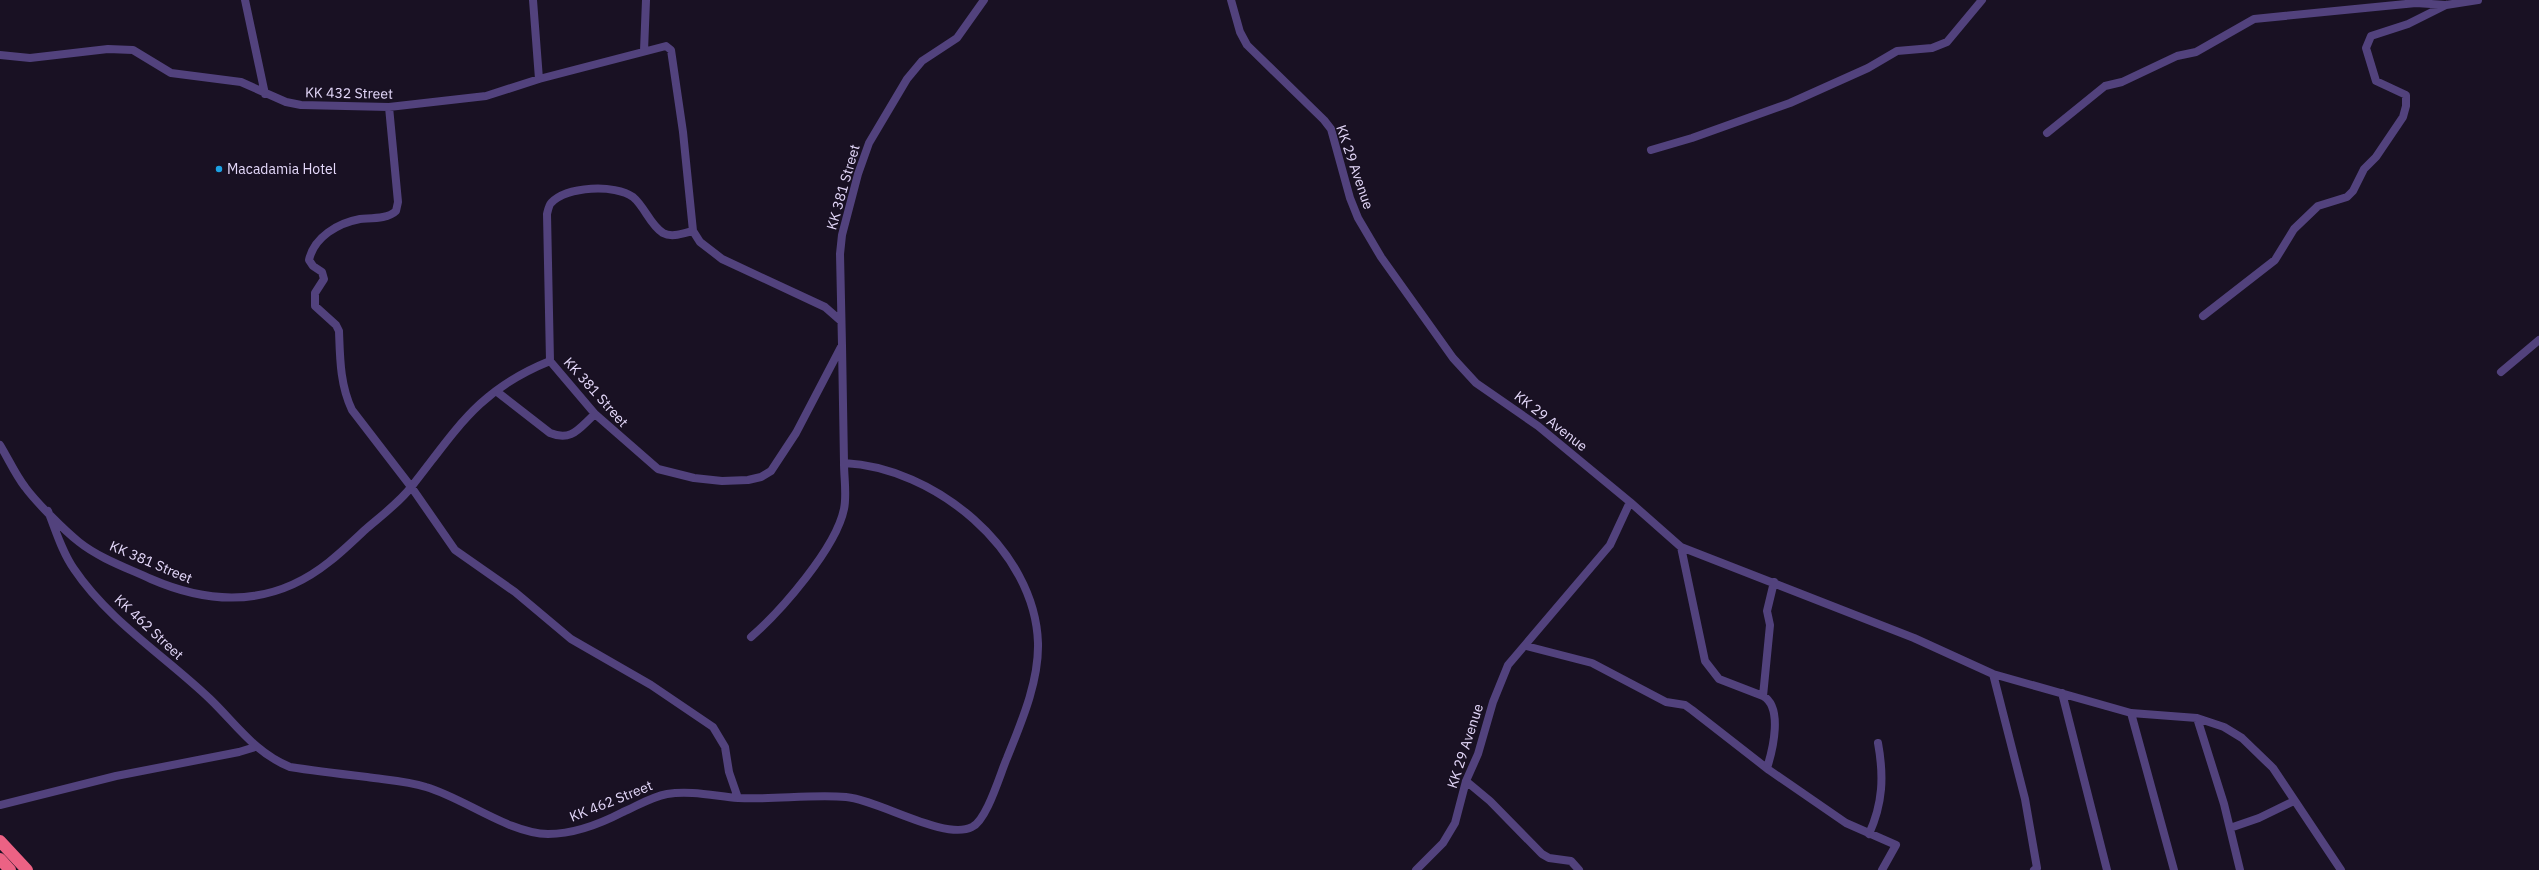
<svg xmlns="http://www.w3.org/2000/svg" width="2539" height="870" font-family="'IBM Plex Sans',sans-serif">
<rect width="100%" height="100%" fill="#191123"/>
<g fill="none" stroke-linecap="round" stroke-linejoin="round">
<path stroke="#52427d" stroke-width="8" d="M245,0L265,94
M533,0L539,79
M1231,0L1240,32L1247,45L1324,120L1331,129L1350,198L1358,218L1381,257L1453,358L1476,383L1538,426L1630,502L1610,545L1508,665L1493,702L1478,754L1466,781L1455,823L1443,843L1416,870
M644,51L646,0
M0,55L30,58L108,49L133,50L171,73L241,82L286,102L301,105L389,107L486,96L539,79L666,46L671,50L683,132L693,231
M389,107L398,202L396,211C388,219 371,218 360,219C338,223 314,237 309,260L313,266L322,272L324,279L315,293V306L336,325L339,331C340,358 340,385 352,410L412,488L455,550L515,592L571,639L651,685L713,727L725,747L729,772L738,798
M2047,133L2105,86L2122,82L2177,56L2196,52L2254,19L2416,3L2446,5L2478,0
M1651,150L1692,138L1790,103L1868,68L1897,51L1932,48L1947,42L1982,0
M2203,316L2275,260L2294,229L2318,206L2347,197L2353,191L2364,169L2376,157L2403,117L2406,106V95L2376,81L2366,48L2371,36L2408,24L2446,5
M550,361L547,214C548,210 549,205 551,203C567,186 615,184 633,197C645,207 650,225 663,233C672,238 684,233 693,231L700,242L722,259L825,307L841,321
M2501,372L2539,340
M496,391L550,433C572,442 579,428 595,414
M0,445C8,458 15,474 25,487C36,502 64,530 79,542C99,558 127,568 151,579C213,606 274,606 329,562C342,552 354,540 366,529C381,516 400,502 412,486C457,429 478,390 550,361L595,414L658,469L694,478L722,481L748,480L761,477L771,471L796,433L842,345L840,254L842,235L858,174L869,143L907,79L922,61L957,38L984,0
M1630,502L1681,547L1914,638L1993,674L2131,713L2197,718L2224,727L2242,738L2273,768L2341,870
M48,511C56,531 62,552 74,569C109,621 165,656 210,699C236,724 255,753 290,767C315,771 341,774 367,777C387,780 407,781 426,787C464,798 510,834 548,834C574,834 600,824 623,812C637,806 651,797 667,794C690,790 715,796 738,798C774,800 811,794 846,797C879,800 945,841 972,827C987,820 1000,774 1007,758C1021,723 1039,682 1038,643C1035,549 934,467 844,463L842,345
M1681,547L1705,661L1719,679L1763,696C1783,707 1773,749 1767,768
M751,637C781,611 836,548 844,509C847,495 844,478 844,463
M1526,646L1592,663L1666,702L1685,705L1692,710L1769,770L1846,823L1896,845L1882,870
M1993,674L2025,799L2037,868L2034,870
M2062,693L2107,870
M1763,696L1770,625L1767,611L1774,582
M2131,713L2174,870
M2197,718L2224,804L2240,870
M1466,781L1490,801L1542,854L1549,858L1571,861L1579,870
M0,805L116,776L239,752L255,747
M2230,828L2259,818L2294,801
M1869,834C1883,803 1884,776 1878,743"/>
<path stroke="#ec6284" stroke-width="12" d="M0,841L27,870
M0,859L10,870"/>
</g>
<circle fill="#1ca1e3" stroke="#191123" stroke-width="1.5" cx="219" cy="169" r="4"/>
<g text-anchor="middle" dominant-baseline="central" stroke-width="3" stroke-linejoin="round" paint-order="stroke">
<g font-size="14" fill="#e4d8fa" stroke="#191123">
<text transform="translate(349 93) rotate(1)">KK 432 Street</text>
<text transform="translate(1355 167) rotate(71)">KK 29 Avenue</text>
<text transform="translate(843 187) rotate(-74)">KK 381 Street</text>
<text transform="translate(596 392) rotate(48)">KK 381 Street</text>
<text transform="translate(1551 421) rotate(38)">KK 29 Avenue</text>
<text transform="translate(151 562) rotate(23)">KK 381 Street</text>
<text transform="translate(149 627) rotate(43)">KK 462 Street</text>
<text transform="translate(1465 746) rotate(-72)">KK 29 Avenue</text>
<text transform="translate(611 801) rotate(-22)">KK 462 Street</text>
</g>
<g font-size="14" fill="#e4d8fa" stroke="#191123" text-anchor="start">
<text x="227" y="169">Macadamia Hotel</text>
</g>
</g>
</svg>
